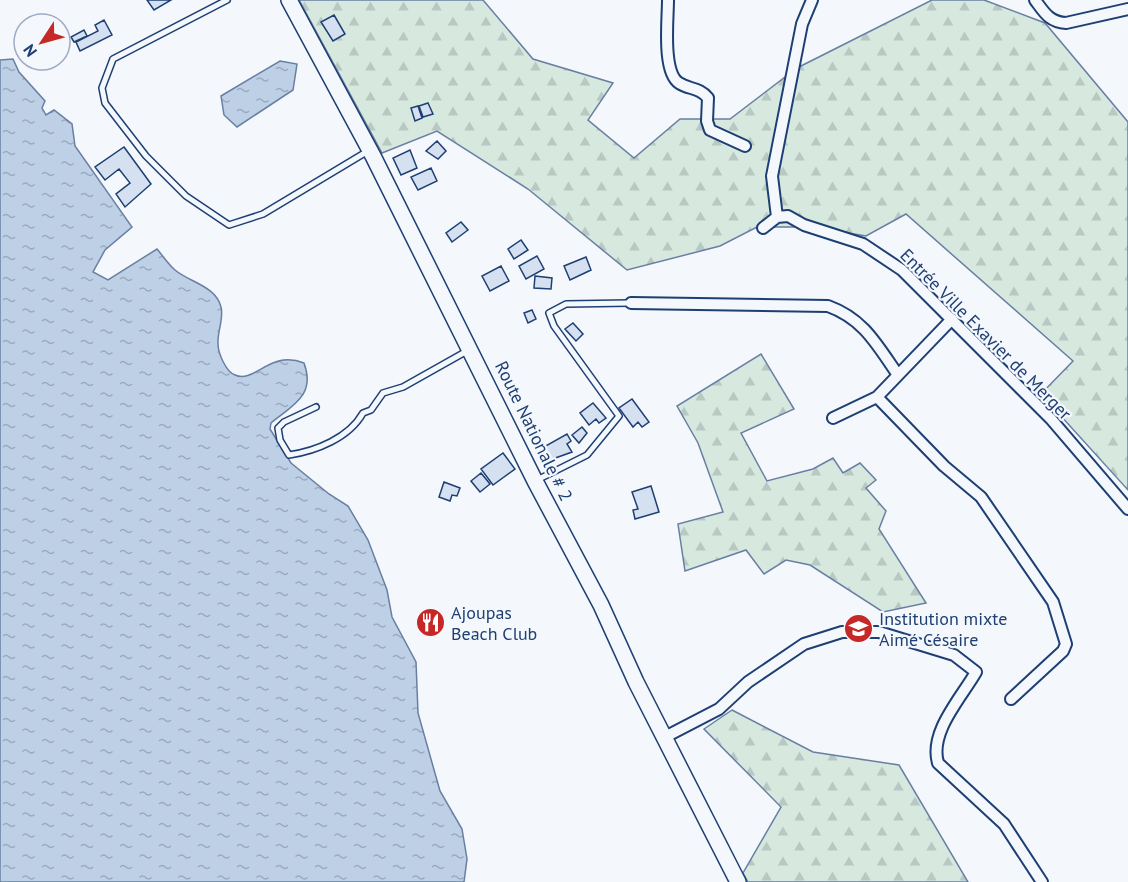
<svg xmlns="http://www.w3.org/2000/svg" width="1128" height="882" font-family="'PT Sans',sans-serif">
<defs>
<pattern id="forest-firs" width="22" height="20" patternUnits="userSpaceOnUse" patternTransform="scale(1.5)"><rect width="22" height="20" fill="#d7e8df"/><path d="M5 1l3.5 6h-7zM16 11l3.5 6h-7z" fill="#b8c8c3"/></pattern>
<pattern id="water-ripples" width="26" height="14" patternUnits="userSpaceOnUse" patternTransform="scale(1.5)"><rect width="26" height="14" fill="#bed0e5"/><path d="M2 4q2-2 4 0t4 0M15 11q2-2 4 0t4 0" fill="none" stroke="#9aaabe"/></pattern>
</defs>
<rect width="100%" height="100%" fill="#f4f7fb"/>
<path fill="url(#forest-firs)" stroke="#687fa3" stroke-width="1.5" d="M299,0H483L533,59L613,83L588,120L634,158L680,119H730L797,68L932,0H984L1045,23L1128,122V490L1041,394L1073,361L906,214L866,236L813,227H757L720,246L627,270L528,189L437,131L382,153Z
M761,354L794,409L741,433L767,481L813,469L833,458L843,473L860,463L876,480L866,488L886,511L879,529L926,603L883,612L810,565L786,560L764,574L746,550L685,571L678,524L723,512L698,443L677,406Z
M732,710L813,752L899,765L968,882H748L743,873L781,807L704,729Z"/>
<path fill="url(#water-ripples)" stroke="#687fa3" stroke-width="1.5" d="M13,59L19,72L45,101L42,108L46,115L54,110L72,124L75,146L132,227L105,250L93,272L108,280L157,249C163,256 168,264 175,270C189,282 216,286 221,307C224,319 217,332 218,344C218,353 226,372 235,375C255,384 270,349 304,363C316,395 293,405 271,423L270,429L291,463L329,494L348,506L368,540L387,590L392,617L416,662L418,713L440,791L462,829L467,859L464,882H0V60Z
M280,61L297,64L293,90L237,127L224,115L221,96Z"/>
<path fill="#d5e0f0" stroke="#1d3f73" stroke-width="1.5" d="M147,0H171L154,10Z
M334,15L345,34L333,41L321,22Z
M104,20L112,35L80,51L76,42L98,31L95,25Z
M84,30L87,36L74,42L71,37Z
M428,103L433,114L423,117L419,106Z
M418,106L422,118L415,121L411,108Z
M437,141L446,151L438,159L426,151Z
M124,147L151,184L125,207L116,194L130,183L119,169L105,180L95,167Z
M410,150L417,168L401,175L393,158Z
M431,168L437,181L418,190L411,177Z
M461,222L468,230L452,242L446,233Z
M521,240L528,250L514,259L508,249Z
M537,256L544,269L526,279L519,266Z
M586,257L591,270L570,280L564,266Z
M501,266L509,281L490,291L482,276Z
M535,276L552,278L551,289L534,288Z
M532,310L536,319L528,323L524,313Z
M573,323L583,334L576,341L565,329Z
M632,399L649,422L642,427L638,422L633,427L619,408Z
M593,403L606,418L599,423L596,419L589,425L580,413Z
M582,427L587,433L579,443L572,435Z
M567,434L571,441L567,444L572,452L547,461L542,448Z
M503,453L515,469L493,485L481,469Z
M481,473L490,484L480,492L471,481Z
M444,482L460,488L457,496L452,495L450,501L439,497Z
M651,486L659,512L635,519L633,510L638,509L632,492Z"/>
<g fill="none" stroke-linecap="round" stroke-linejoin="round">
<defs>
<path id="service" d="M227,0L113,59L102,88L105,103L146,156L186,196L229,225L263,214L368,151
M316,407L284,422L278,428L280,440L289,455C316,451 349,438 363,413L371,410L383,393L403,387L467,351
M537,480L587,455L619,416L554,326L549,313L566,304L630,303"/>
<path id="minor" d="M668,0C668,19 662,72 679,83C690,90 699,87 708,98L707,121L710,130L745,146
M1035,0C1044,12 1049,22 1066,23L1128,9
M777,217L772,176L802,24L812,0
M763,228L777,217L788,216L804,225L863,244L902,270L1051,419L1128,509
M631,303L828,306C864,319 877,345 898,375
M877,397L944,466L981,497L1053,602L1066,644L1063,651L1011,699
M833,418L877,397L952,319
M665,737L719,709L748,682L804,644L842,632H879L954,655L976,672C961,698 929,732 938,763L1004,824L1042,882"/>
<path id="primary" d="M289,0L373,156L535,481L601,605L636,682L738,882"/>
</defs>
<use href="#service" stroke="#1d3f73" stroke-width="8"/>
<use href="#minor" stroke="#1d3f73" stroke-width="14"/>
<use href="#primary" stroke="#1d3f73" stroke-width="18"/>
<use href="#service" stroke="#f4f7fb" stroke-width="5"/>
<use href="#minor" stroke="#f4f7fb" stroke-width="10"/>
<use href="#primary" stroke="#f4f7fb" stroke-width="15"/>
</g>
<defs>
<symbol id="restaurant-disc" viewBox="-11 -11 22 22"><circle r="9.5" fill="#c62828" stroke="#f4f7fb"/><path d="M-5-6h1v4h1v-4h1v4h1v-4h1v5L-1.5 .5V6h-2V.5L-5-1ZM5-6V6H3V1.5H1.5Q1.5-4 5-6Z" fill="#fff"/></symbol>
<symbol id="school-disc" viewBox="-11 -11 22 22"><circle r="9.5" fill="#c62828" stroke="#f4f7fb"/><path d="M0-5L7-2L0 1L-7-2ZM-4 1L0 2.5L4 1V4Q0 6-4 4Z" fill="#fff"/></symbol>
</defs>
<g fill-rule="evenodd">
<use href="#restaurant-disc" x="414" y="606" width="33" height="33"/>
<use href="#school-disc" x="842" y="612" width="33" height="33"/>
</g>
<g text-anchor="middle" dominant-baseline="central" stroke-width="4.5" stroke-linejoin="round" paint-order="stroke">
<g font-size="18" fill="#1d3f73" stroke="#f4f7fb">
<text transform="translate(986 334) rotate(45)">Entrée Ville Exavier de Merger</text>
<text transform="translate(534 431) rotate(64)">Route Nationale # 2</text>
</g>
<g font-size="18" fill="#1d3f73" stroke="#f4f7fb" text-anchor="start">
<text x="451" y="612">Ajoupas<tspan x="451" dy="21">Beach Club</tspan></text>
<text x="879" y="618">Institution mixte<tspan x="879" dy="21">Aimé Césaire</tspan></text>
</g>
</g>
<g transform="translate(42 42) rotate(234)"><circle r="28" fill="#f4f7fb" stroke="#9eadc5" stroke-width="1.5"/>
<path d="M0-4.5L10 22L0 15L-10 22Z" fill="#c62828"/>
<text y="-9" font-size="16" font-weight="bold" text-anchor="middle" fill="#1d3f73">N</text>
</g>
</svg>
